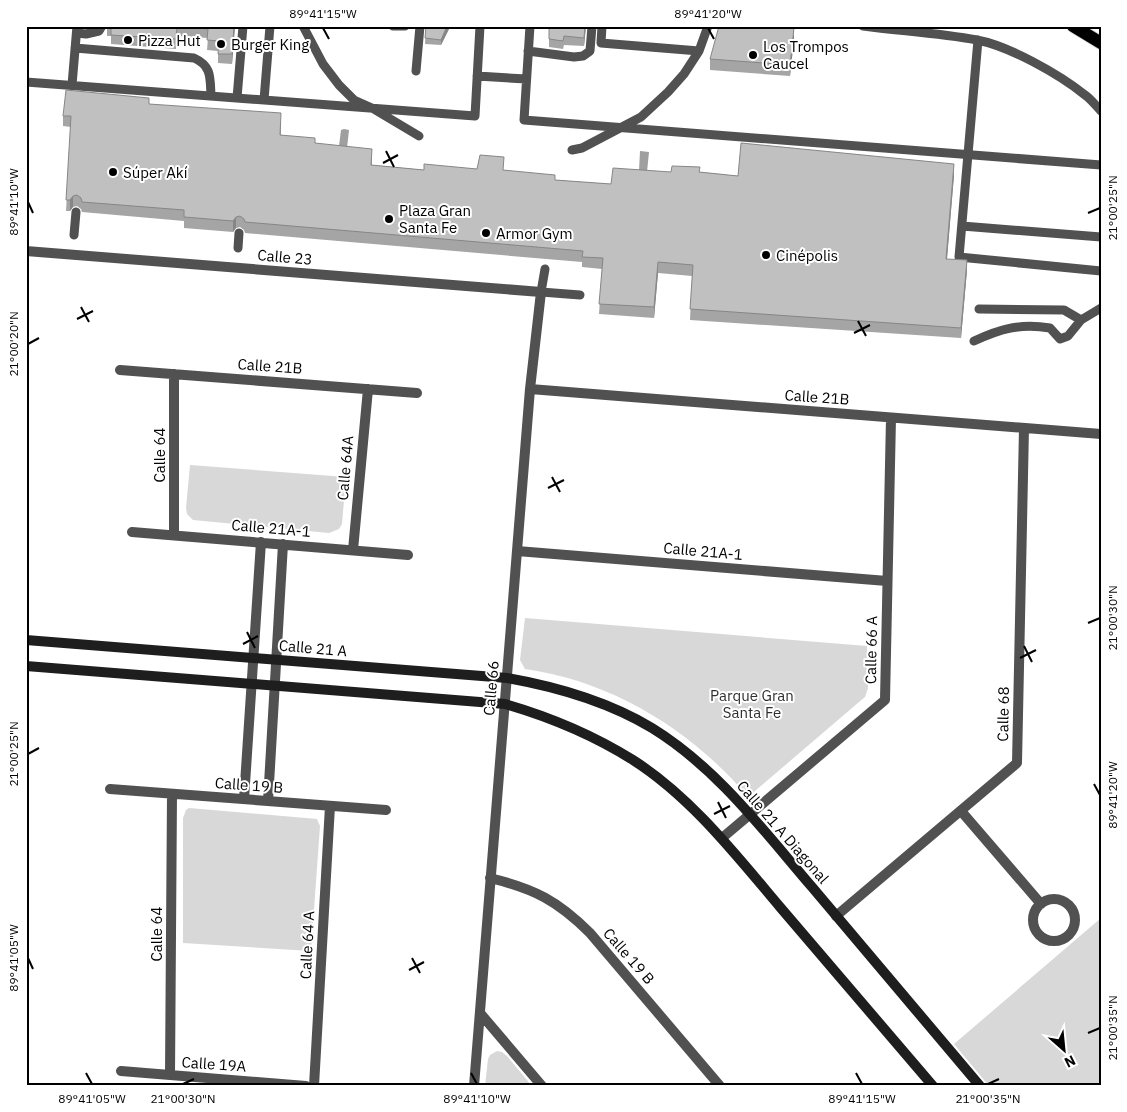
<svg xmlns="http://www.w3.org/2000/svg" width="1127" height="1112" font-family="'IBM Plex Sans',sans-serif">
<rect width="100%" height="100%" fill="#fff"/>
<path fill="#d8d8d8" d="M190,465L346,477L342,524L339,529L329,533L193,520L187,514L186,508Z
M525,618L867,646L868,688L865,697L859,702L748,797C693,731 612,681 525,669L520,660Z
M189,808L317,819L320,826L311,951L183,943V818L186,810Z
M1101,918V1086H989L954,1044Z
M497,1051L502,1052L507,1056L532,1086H485L488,1059L490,1055Z"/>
<path fill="#9f9f9f" d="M344,129L349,130L347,148L339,146L341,130Z
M640,151L649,152L647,172L639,171Z"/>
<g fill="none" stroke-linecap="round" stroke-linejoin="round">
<defs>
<path id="primary" d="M1073,26L1101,43"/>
</defs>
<use href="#primary" stroke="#dbdbdb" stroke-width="14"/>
<path stroke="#515151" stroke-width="9" d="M303,26L323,64L339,85L354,100L372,108L419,136
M393,26H405
M530,26L524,120L1101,165
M602,26L601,43L699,51
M863,26C901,31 939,33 977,40C1009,46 1059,74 1085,95C1091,99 1096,106 1101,111
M77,33L86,34L99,31L102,26
M978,40L959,257L1101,271
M75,48L194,58C212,66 210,78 211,96
M528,51L574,57L583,56L590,51L592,26
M416,71L420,26
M477,76L526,79
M26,82L475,116L480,26
M72,85L77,26
M237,98L243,26
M264,100L270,26
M572,150L582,148L641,117L668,92L684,74L699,51L708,26
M962,226L1101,237
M74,235L76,212
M238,248L239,233
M545,269L541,292L580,295
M979,309L1064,310L1081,320
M974,341C1000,329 1020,323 1050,328L1060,339L1068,336L1081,320L1101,308"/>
<path stroke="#515151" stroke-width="10" d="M26,251L541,292L530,389L474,1086
M120,370L417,393
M174,374V535
M530,389L1101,434
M132,532L408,555
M353,550L368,389
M517,551L887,581
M110,789L386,810
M244,799L261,542
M268,801L283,544
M961,811L1041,904
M722,838L885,700L891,418
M490,878C535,889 558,901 590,933L720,1086
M1033 920a21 21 0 1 1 42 0a21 21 0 1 1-42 0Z
M836,916L1017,763L1024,428
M480,1013L542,1086
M121,1071L306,1086
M170,1075L172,794
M314,1086L330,806"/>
<path stroke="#1e1e1e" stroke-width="10" d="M26,640L507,678C558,687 607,701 652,728C717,768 763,830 812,887C868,953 924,1020 980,1086
M26,666L505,704C550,717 593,735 633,760C691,797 736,855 780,907C831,966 882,1026 933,1086"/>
<use href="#primary" stroke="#000" stroke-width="12"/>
</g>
<path fill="#a5a5a5" d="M107,26H235L232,64L218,63V51L207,50L208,38L177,36L176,49L111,44V36H107Z
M426,26H453V29H449L441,45L425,44Z
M549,26H586L584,46L564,45L563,49L549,47Z
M794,39L790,76L710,70V59Z
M149,104L281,124V135L372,159V165L424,170L477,169L503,170L555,180L611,184L671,172H700L738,176L954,175L947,259L967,270L961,338L690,320L692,276L658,273L654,318L599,314L602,269L582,267V262L245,233L244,230L240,227L236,228L233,232L184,228V221L82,212L81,209L77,206L73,207L70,211H66L71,127L63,126V116Z"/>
<path fill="#868686" d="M234,26H235L232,64V54Z
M447,26H449V29L441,45V40Z
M585,26H586L584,46V38Z
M794,28V39L790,76V65Z
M954,164V175L946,270V259Z
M73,196V207L70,211V200Z
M236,217V228L233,232V221Z
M967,260V270L961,338V328Z
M658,262V273L654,318V307Z"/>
<path fill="#c0c0c0" stroke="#868686" d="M108,26H177L176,39L111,35V27Z
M179,26H234L232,54H218L219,41L207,40L208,29Z
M426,26H447L441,40L425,38Z
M549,26H585L584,38L564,36L563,41L549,39Z
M719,26H791L794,28L790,65L710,59Z
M66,90L149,98V104L281,113L280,135L315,138V143L372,149L371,165L424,170V164L477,169L480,155L504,157L503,170L555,175V180L611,184L613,168L671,172L672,166L700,167L699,172L738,176L741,143L954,164L946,259L967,260L961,328L690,309L693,265L658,262L654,307L599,304L603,258L582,257L583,251L245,222L244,219L240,216L236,217L233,221L184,217V210L82,202L81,198L77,195L73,196L70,200H66L71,116H63Z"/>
<path fill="none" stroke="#000" stroke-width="2" d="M323,28L329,39M708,28L714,39M386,151L394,167M383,163L398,155M28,202L33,213M1088,213L1100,208M81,307L89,322M77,319L93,311M858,321L866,336M854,333L870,325M28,344L39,338M552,477L560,492M548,488L564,480M1088,623L1100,618M247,632L255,648M243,644L258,636M1024,646L1032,662M1020,658L1036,650M28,754L39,748M1094,784L1100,795M718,802L726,818M714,814L730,806M28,958L33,969M412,958L420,973M409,970L424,962M1088,1033L1100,1028M86,1073L92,1084M471,1073L477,1084M856,1073L862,1084M183,1084L194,1079M988,1084L999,1079"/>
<g fill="#000" stroke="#fff" stroke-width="2">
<circle cx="128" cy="40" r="5"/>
<circle cx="221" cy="44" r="5"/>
<circle cx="753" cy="55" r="5"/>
<circle cx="113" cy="172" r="5"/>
<circle cx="389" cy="219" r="5"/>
<circle cx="486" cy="233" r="5"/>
<circle cx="766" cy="255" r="5"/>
</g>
<g text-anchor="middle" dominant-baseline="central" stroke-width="4" stroke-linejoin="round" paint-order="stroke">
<g font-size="15" fill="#000" stroke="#fff" text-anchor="start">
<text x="138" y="40">Pizza Hut</text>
<text x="231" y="44">Burger King</text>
<text x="763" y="46">Los Trompos<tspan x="763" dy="17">Caucel</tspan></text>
<text x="123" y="172">Súper Akí</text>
<text x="399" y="210">Plaza Gran<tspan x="399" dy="17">Santa Fe</tspan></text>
<text x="496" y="233">Armor Gym</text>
<text x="776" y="255">Cinépolis</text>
</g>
<g font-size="15" fill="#000" stroke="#fff">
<text transform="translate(285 257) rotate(5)">Calle 23</text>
<text transform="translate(270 366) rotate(4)">Calle 21B</text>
<text transform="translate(817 397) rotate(4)">Calle 21B</text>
<text transform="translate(159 455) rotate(-90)">Calle 64</text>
<text transform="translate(345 468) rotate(-85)">Calle 64A</text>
<text transform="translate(271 528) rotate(5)">Calle 21A-1</text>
<text transform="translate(703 551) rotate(5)">Calle 21A-1</text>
<text transform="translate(313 648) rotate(5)">Calle 21 A</text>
<text transform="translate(871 650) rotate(-89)">Calle 66 A</text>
<text transform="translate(491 688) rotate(-85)">Calle 66</text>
<text transform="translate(1003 714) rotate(-89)">Calle 68</text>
<text transform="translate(249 785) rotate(4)">Calle 19 B</text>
<text transform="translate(783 832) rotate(49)">Calle 21 A Diagonal</text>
<text transform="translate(156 934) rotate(-90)">Calle 64</text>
<text transform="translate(307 945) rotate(-87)">Calle 64 A</text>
<text transform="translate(629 956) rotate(49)">Calle 19 B</text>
<text transform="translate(214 1064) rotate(4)">Calle 19A</text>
</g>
<g font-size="15" fill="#2f2f2f" stroke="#fff">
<text x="752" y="695">Parque Gran<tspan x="752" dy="17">Santa Fe</tspan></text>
</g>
</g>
<rect width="1127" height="1112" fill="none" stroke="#ffffff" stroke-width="55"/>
<g transform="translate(1064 1050) rotate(153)" stroke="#ffffff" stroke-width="4" paint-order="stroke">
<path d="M0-4L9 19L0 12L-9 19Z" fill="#000000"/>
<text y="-8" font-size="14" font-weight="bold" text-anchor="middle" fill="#000000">N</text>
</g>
<rect x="28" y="28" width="1072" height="1056" fill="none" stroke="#000" stroke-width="2"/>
<g font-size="12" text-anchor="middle" fill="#000">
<text x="323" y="18">89°41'15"W</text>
<text x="708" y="18">89°41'20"W</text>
<text transform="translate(14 202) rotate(-90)" y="4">89°41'10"W</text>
<text transform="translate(1113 208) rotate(-90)" y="4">21°00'25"N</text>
<text transform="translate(14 344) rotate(-90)" y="4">21°00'20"N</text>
<text transform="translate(1113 618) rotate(-90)" y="4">21°00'30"N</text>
<text transform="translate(14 754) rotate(-90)" y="4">21°00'25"N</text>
<text transform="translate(1113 795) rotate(-90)" y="4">89°41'20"W</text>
<text transform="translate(14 958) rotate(-90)" y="4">89°41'05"W</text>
<text transform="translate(1113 1028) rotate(-90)" y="4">21°00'35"N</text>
<text x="92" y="1103">89°41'05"W</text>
<text x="183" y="1103">21°00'30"N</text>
<text x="477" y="1103">89°41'10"W</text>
<text x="862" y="1103">89°41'15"W</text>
<text x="988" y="1103">21°00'35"N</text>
</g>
</svg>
